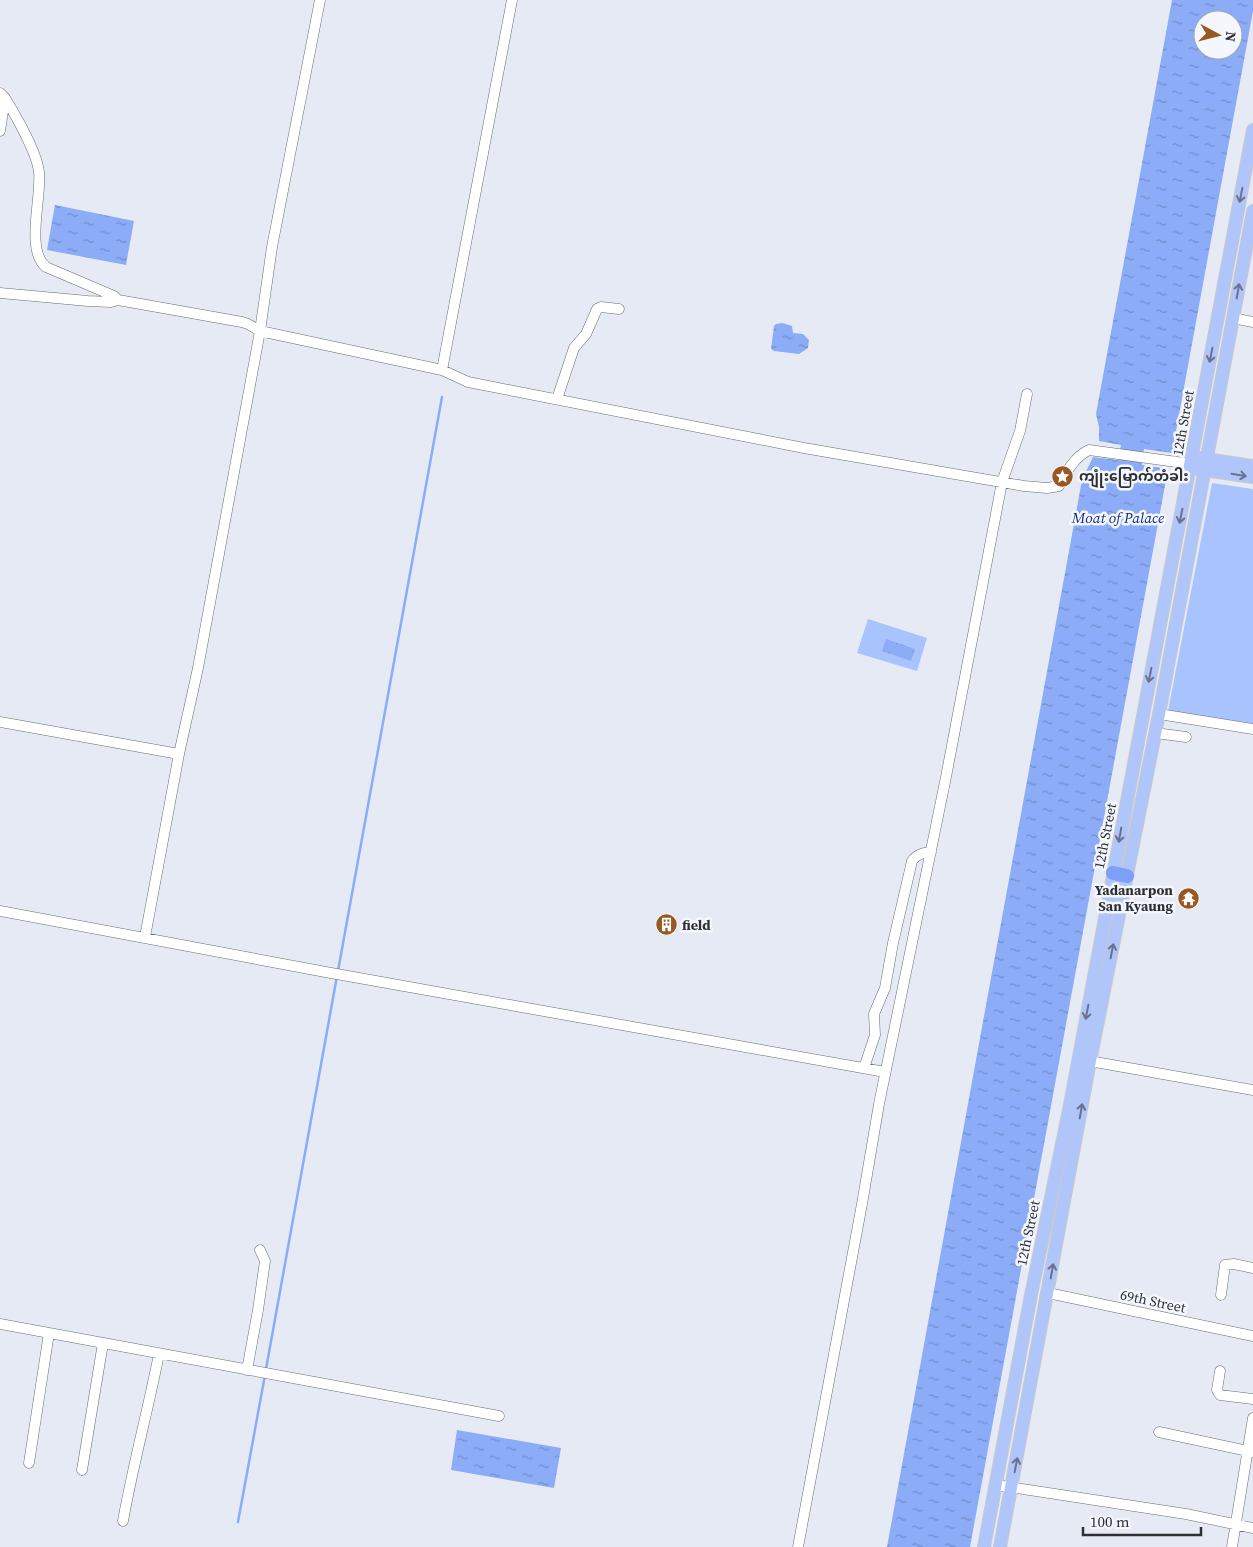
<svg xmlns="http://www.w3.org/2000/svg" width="1253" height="1547" font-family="'Source Serif 4','Noto Sans Myanmar',serif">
<defs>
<pattern id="water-ripples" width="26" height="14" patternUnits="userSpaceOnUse" patternTransform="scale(1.25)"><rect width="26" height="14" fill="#8cacf8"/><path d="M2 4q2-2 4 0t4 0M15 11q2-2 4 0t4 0" fill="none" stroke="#738cc9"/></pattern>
</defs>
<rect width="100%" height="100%" fill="#e5eaf4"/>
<path fill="#a9c3fe" d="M1212,483L1253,489V727L1168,711Z
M868,619L927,638L917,671L857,653Z"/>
<path fill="url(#water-ripples)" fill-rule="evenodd" d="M1172,0H1253V11L1172,453L1144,449L1142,465L1168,469L970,1547H887L1082,480L1093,457L1118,460L1121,445L1099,441V427L1096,414ZM1203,20H1233V50H1203Z
M55,205L134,221L126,265L47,250Z
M782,323L792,326L793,333L803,334L809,340L808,348L799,354L774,351L771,349L774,326L776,324Z
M886,639L915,649L911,661L882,651Z
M457,1430L561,1448L554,1488L451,1470Z"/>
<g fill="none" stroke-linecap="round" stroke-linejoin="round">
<path stroke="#8cacf8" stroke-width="2.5" d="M338,971L442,397
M266,1369L337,976
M238,1522L265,1375"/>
<defs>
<path id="minor" d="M0,93L5,98L0,131
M5,98C16,116 37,153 39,172C42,197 25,250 46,267L114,296L118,300
M0,293L88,301L111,302L118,300L242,322L248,324L260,331L442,370L468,382L804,448L1024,486L1047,488L1059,486C1066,473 1074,457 1089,450L1184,463L1190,468
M1233,318L1253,322
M442,370L512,0
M557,399L574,348L586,334L597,309L601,307L619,309
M1159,714L1253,729
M0,722L179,754
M1155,733L1186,737
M0,911L331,973L885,1072
M145,937L179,754L198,668L260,331L272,247L320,0
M1084,1060L1253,1090
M864,1068L875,1035L874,1014L885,988L893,943L912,861C916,855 924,852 931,852
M1048,1293L1253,1336
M1221,1295L1225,1265L1234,1264L1253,1268
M0,1324L499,1416
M247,1370L258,1310L265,1261L260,1250
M1220,1371L1217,1390L1220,1395L1253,1399
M1159,1432L1253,1452
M29,1463L49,1333
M82,1470L103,1343
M996,1485L1186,1514L1253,1528
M123,1521C133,1465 148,1410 159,1354
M798,1547L862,1204L879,1104L946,777L1002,482L1020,431L1027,394
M1232,1547L1253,1418"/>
<path id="major" d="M1199,458L1253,466
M1197,469L1253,477
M984,1547L1031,1295L1069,1110L1253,130
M1000,1547L1090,1061L1159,714L1253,211"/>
<path id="highway" d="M1113,873L1127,876"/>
</defs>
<use href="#minor" stroke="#676b74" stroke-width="11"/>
<use href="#major" stroke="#c8c9ca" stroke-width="14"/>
<use href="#highway" stroke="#c8c9ca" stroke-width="15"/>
<use href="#minor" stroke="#fff" stroke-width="10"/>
<use href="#major" stroke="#b0c5fa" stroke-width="12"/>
<use href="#highway" stroke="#7c9ff7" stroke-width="14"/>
</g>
<defs><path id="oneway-shaft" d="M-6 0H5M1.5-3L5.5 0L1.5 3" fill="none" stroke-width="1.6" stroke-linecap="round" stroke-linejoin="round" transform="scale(1.25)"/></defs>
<g stroke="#68728d">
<use href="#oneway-shaft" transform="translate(1241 195) rotate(101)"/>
<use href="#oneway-shaft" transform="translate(1238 291) rotate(-80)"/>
<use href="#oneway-shaft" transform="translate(1211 355) rotate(101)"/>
<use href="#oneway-shaft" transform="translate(1239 475) rotate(9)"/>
<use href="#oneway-shaft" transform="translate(1181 516) rotate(101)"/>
<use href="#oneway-shaft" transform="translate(1150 675) rotate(101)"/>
<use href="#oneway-shaft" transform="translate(1120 835) rotate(100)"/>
<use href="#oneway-shaft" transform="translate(1112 951) rotate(-79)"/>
<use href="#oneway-shaft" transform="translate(1087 1012) rotate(101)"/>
<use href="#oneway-shaft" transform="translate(1081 1111) rotate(-80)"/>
<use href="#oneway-shaft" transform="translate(1052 1271) rotate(-80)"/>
<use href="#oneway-shaft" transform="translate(1016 1465) rotate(-79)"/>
</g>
<defs>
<symbol id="sight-disc" viewBox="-11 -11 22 22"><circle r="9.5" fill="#985822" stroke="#f4f7fd"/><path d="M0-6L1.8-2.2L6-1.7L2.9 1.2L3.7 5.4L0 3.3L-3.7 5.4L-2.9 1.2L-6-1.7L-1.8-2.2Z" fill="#fff"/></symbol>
<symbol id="temple-disc" viewBox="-11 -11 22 22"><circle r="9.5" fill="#985822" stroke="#f4f7fd"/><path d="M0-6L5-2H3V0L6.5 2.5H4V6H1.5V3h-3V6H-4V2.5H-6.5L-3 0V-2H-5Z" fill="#fff"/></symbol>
<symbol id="building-disc" viewBox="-11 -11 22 22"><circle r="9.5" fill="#985822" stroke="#f4f7fd"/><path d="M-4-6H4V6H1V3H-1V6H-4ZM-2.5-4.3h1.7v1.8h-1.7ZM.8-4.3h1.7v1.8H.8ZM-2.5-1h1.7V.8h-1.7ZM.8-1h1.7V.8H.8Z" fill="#fff"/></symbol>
</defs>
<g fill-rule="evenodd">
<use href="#sight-disc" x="1050" y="464" width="25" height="25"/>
<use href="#temple-disc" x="1176" y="886" width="25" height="25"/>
<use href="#building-disc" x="654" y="912" width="25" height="25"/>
</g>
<g text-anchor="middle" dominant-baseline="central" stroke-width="5" stroke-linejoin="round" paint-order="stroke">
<g font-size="14" fill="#2d2f33" stroke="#f4f7fd">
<text transform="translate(1183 423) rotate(-80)">12th Street</text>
<text transform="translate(1105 836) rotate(-79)">12th Street</text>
<text transform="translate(1028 1233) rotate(-78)">12th Street</text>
<text transform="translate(1153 1301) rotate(12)">69th Street</text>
</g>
<g font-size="14" font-weight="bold" fill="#2d2f33" stroke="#f4f7fd" text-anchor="start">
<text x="1079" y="476">ကျုံးမြောက်တံခါး</text>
<text x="1173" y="890" text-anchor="end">Yadanarpon<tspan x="1173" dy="16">San Kyaung</tspan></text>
<text x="682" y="925">field</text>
</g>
<g font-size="15" font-style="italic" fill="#162c82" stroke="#f4f7fd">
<text x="1118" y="517">Moat of Palace</text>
</g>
</g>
<g transform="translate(1218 35) rotate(97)"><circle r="24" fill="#f4f7fd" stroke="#a4a7ac"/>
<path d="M0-4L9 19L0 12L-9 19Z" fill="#985822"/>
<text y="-8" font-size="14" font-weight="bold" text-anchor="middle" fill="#2d2f33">N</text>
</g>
<path d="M1083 1527v8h118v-8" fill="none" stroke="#2d2f33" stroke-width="2.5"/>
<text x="1090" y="1527" font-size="15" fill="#2d2f33" stroke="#f4f7fd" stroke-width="4" paint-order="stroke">100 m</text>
</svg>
